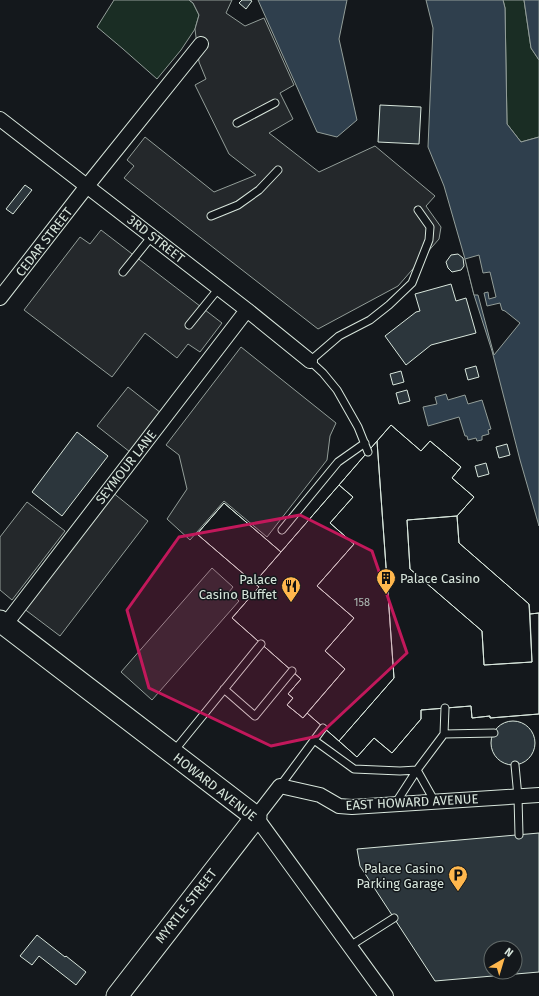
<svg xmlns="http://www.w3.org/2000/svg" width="539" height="996" font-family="'Fira Sans',sans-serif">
<rect width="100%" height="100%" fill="#14181c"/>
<path fill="#1a2d24" stroke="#939e99" d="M114,0H189L193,3L199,15L195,29L181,50L157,79L123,49L97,27Z
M503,0H524L531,48L539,60V137L521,142L507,124L505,8Z"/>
<path fill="#24282b" stroke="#939e99" d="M189,0H232L226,13L245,26L264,18L294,85L280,93L293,119L269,133L319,172L375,146L435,196L426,206L441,227L439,239L398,286L318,329L124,178L134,166L127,160L145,137L214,192L256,175L229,154L195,85L206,79L199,62L195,29L199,15L193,3Z
M101,230L222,323L200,352L188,344L177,358L145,333L112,377L24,310L80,237L90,244Z
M241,347L336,423L330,436L327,460L267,537L224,501L190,540L167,519L187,489L179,455L166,445Z
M128,387L161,413L130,452L97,426Z
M112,492L148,521L60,636L23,608Z
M27,502L65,531L12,600L0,590V537Z
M212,568L233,587L229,592L239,601L152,700L121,672Z"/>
<path fill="#2f3f4d" stroke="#939e99" d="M258,0H347L339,39L357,120L337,137L317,132Z
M426,0H503L505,8L507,124L521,142L539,137V526L520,460L492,351L474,295L465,259L444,186L428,147L433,28Z
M524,0H539V60L531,48Z
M446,394L448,400L465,395L468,404L482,400L491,429L488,430L489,434L482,436V440L477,441L476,438L468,440L467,436H465L459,417L428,426L423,407L437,404L435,397Z"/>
<path fill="#14181c" stroke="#939e99" d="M479,255L483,273L490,272L496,297L489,299L488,292L484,293L487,306L500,303L502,310L505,311L520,323L494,355L478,295H474L465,259Z"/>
<path fill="#2c363c" stroke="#d8e6dc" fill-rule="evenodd" d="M242,0H250L252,1L246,9L239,3Z
M380,105L421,107L419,144L378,142Z
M25,185L32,190L13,214L6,209Z
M458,254L463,258L464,266L461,270L452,272L448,268L446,262L451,255Z
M451,284L456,301L466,298L476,333L431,345L406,365L385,336L416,312L420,311L415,294Z
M476,366L479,377L468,380L465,369Z
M401,371L404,382L393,385L390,374Z
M407,390L410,401L399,404L396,393Z
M391,425L421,451L430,441L461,467L452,478L474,497L457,516L407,520L410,569L482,631L484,665L532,662L530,614L539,613V714L490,718V716L472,718L471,706L421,710V719L392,753L374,738L357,757L339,741L394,678L377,441Z
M391,425L421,451L430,441L461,467L452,478L474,497L457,516L459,543L529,604L530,614L539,613V714L490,718V716L472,718L471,706L421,710V719L392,753L374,738L357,757L307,713L303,718L287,705L293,698L288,694L301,679L232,618L259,587L197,534L224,503L281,552Z
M77,432L108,456L62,516L32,492Z
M377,441L394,678L339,741L307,713L345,669L325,651L354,618L317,586L354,544L330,523L353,497L339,485Z
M507,444L510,455L499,458L496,447Z
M486,463L489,474L478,477L475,466Z
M339,485L353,497L330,523L354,544L317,586L354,618L325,651L345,669L303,718L287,705L293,698L288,694L301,679L232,618L259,587L254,583Z
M224,503L281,552L254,583L197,534Z
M457,516L459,543L529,604L532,662L484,665L482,631L410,569L407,520Z
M491 743a22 22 0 1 1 44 0a22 22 0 1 1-44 0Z
M539,833V972L435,981L360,866L357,849ZM491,948H515V972H491Z
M37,935L65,957L66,956L86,972L76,985L39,956L32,965L20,956Z"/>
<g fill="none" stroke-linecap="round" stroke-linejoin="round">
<defs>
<path id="lane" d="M237,123L275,103
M211,216L238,205L259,190L278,170
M123,272L152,236
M189,325L219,288
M368,452L358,427L337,390L323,373L310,361L339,336L370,320L389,305L412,283L429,240L430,227L418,210
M282,530L338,462L365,443
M224,689L255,716L292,671
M444,734L494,733
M314,740L354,769L400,771L417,770
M174,751L261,644
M515,765L518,797L519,835
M417,770L435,802
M280,786L323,728
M395,804L417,770L444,734L445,708
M350,946L394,918"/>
<path id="street" d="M0,119L247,310L310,361
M0,298L87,186L201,44
M5,625L247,310
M386,996L256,817L280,786L320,795L339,806L352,807L539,795"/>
<path id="secondary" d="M0,621L256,817L117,996"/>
</defs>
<use href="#lane" stroke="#d8e6dc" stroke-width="9"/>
<use href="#street" stroke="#d8e6dc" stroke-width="16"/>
<use href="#secondary" stroke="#d8e6dc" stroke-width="23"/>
<use href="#lane" stroke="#14181c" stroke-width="7"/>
<use href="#street" stroke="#14181c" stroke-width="14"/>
<use href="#secondary" stroke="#14181c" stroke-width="21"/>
</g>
<path fill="#c2185b" fill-opacity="0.2" stroke="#c2185b" stroke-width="3" stroke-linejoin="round" d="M300,515L372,551L407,653L318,736L271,746L149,688L127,610L179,537Z"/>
<defs>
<symbol id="building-pin" viewBox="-11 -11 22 30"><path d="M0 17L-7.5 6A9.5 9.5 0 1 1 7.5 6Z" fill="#ffb74d" stroke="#14181c"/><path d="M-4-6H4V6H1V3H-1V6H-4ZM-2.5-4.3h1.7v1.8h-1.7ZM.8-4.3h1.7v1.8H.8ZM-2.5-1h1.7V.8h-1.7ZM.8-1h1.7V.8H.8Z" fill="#111"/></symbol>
<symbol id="restaurant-pin" viewBox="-11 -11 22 30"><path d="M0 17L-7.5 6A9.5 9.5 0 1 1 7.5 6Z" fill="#ffb74d" stroke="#14181c"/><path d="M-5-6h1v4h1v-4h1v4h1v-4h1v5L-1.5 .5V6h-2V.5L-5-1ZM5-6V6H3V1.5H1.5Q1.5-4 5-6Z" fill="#111"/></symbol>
<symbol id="parking-pin" viewBox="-11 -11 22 30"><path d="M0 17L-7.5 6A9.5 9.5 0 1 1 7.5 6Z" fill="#ffb74d" stroke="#14181c"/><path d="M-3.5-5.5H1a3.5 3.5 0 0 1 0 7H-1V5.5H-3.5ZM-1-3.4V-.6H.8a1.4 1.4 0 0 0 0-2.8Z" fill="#111"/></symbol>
</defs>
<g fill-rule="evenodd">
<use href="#building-pin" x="375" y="567" width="22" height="30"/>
<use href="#restaurant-pin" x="280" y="575" width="22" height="30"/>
<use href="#parking-pin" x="447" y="864" width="22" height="30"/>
</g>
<g text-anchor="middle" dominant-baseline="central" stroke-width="3" stroke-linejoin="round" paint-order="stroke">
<g font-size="11" fill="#adbab4">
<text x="362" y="602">158</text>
</g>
<g font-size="13" fill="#d8e6dc" stroke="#14181c">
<text transform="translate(156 239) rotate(38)">3RD STREET</text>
<text transform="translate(44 242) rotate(-52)">CEDAR STREET</text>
<text transform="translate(126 467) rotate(-52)">SEYMOUR LANE</text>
<text transform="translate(215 787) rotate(38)">HOWARD AVENUE</text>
<text transform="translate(412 802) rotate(-3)">EAST HOWARD AVENUE</text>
<text transform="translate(186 906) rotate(-52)">MYRTLE STREET</text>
</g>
<g font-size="13" fill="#d8e6dc" stroke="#14181c" text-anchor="end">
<text x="400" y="578" text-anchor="start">Palace Casino</text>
<text x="277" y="579">Palace<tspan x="277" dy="15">Casino Buffet</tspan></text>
<text x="444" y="868">Palace Casino<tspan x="444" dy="15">Parking Garage</tspan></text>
</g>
</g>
<g transform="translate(503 960) rotate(38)"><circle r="19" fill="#14181c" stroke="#626a69"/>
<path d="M0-3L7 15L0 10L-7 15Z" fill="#ffb74d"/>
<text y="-6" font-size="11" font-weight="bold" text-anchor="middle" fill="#d8e6dc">N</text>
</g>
</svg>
